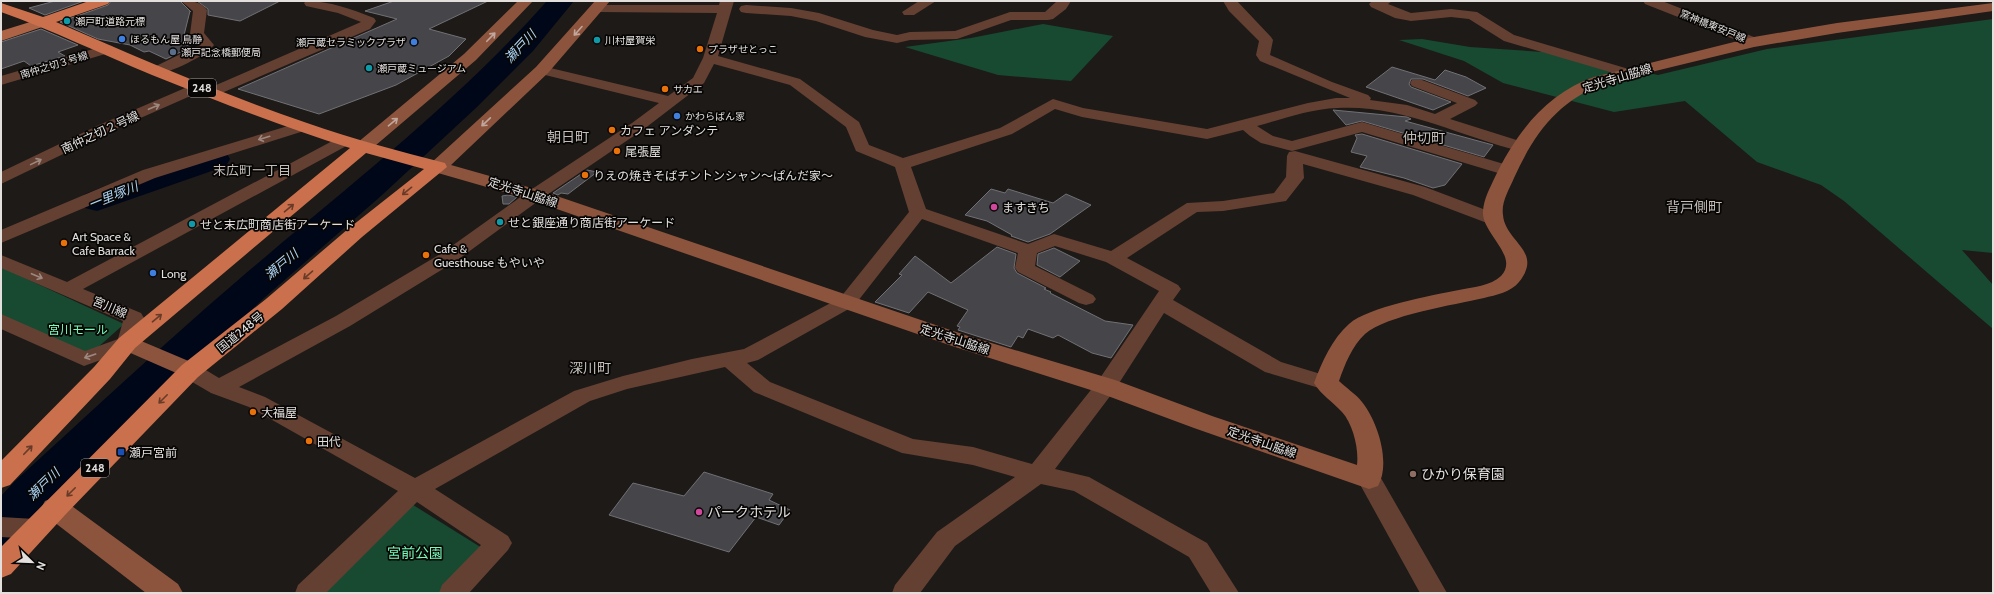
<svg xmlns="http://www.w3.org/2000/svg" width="1994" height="594" font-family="Cabin,'Noto Sans JP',sans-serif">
<rect width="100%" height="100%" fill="#1e1a17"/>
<path fill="#174a31" d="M1993,19V253L1962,250L1993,285V329L1844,201L1821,185L1757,162L1685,101L1614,112L1503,83L1464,61L1399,40L1422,39L1470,47L1543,52L1658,75L1767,49Z
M1043,24L1113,36L1071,81L998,75L905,47L971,38Z
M1,267L124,324L86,358L1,318Z
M410,503L482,548L440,593H318Z"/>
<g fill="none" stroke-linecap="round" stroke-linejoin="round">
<path fill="#000719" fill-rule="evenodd" d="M547,1H574L533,51L477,107L381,196L264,298L48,508L19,542L1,547V496L14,482C88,415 161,346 237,281C343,190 454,106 547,1Z
M214,149L226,152L230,159L226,166L97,211L85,208L80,201L85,194L125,178Z"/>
</g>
<path fill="#46454a" stroke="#717075" d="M55,1H84L45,15L29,8Z
M111,1H180L191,12L190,11L182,43L191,47L166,59L149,51L144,52L130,45L98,39L60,22L108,5Z
M197,1H280L240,21L208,15V9Z
M394,1H488L429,29L466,39L449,56L396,85L319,114L238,89L397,19L365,11Z
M41,29L78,45L58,52L65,56L31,66L24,61L1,69V42Z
M1392,67L1435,80L1445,70L1466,77L1486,88L1468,96L1423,79H1411L1409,84L1411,87L1451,102L1433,110L1366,87Z
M1333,110L1407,117L1411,119L1405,121L1493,145L1484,157L1362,121L1346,125Z
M1362,134L1462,164L1445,185L1433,188L1404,178L1360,167L1367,156L1351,152L1357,138L1355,135Z
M587,170L597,172L568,194L561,193L558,195L553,193Z
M991,189L1005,193L1008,189L1053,203L1066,194L1091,205L1050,234L1028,242L1011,236L1012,235L987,221L965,215Z
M508,195L517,197L509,204H503L502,196Z
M997,247L1016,254L1014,268L1017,273L1046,288L1044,289L1051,292L1050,293L1105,321L1133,325L1111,358L1092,353L1058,335L1053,338L1028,329L1023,338L1018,336L1011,347L958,330L960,327L957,326L968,310L928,292L909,313L875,302L902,275L899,274L915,256L951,283Z
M1054,248L1080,261L1060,277L1037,265L1038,254Z
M704,472L773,494L769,500L790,510L779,525L756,517L729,552L609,515L633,483L684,496Z"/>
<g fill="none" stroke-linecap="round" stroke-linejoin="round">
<path fill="#644032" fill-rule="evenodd" d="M181,1C192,1 200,1 207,10L204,33L214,45C207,55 164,77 152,74L150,71L152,68L199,45L190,34L193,11Z
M306,1C330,1 351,9 374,18L376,21L370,29L217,95H207L204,92L207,89L361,22L338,13L306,6L304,3Z
M720,1H734L718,56L800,79L859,122L869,145L903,158L1000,128L1053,99L1083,108L1207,129L1308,103L1336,98H1350L1260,61L1256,55L1259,41L1229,11L1223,1H1237L1271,37L1273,40L1270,55L1332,82L1368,95L1371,98L1370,100L1407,105L1435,114L1457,103L1412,86L1410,83L1412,80H1422L1475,100L1478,103L1475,106L1450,119L1526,143L1528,146L1526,149L1520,151C1459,136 1401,104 1337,108C1310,109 1283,119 1257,126L1273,136L1292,141L1362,122L1514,167L1517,171L1514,175L1508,176L1362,132L1292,151L1261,143L1250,136L1243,130L1207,139L1082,117L1055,109L1012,134L911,167L926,209L1028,244L1054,234L1111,251L1187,203L1223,201L1274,193L1286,177L1287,156L1289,152L1295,151L1425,187L1499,215L1502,219L1499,223L1493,224L1487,223L1413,195L1303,164L1304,178L1286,201L1223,211L1197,212L1127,258L1178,285L1181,289L1173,300L1281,362L1334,378L1337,383L1334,388L1326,390L1265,372L1164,313L1114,391L1055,469L1089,477L1207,543L1239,593H1211L1189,557L1074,491L1041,484L955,546L920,593H892L895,585L937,532L1015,477L973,465L902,453L754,392L725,367L627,389L590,401L435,489L508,536L512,543L508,550L469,593H439L442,585L481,545L417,502L326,593H295L298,585L398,491L249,407L211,393L182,376L179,371L182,366C196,362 207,371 219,378L336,316L442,253L529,191L632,123L659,103L537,73L535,70L537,67L542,66L668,96L693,78L703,58L717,13L598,12L593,11L591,8L593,5H719ZM714,64L790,85L846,127L856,151L895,167L909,212L840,298L744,349L692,359L623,376L574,391L415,478L265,397L239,387L350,326L456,261L541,199L644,129L704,83ZM922,219L1018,253L1015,268L1018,272L1079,303L1086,305L1093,303L1096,299L1093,295L1035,266L1037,253L1055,246L1106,262L1159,291L1098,381L1032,464L973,447L913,439L770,382L747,363L758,360L854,306Z
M919,1H936L914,15H904L902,12Z
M1057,1H1071L1066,9L1053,19L1048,20H1011L957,39L910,40L897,43L865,37L816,21L791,16L746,13L741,12L739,9L741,6L746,5L791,8L819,13L873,30L897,35L910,32L955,31L1010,12H1045Z
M1372,1H1392L1388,4L1411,13L1451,9L1477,12L1514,35L1632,70L1634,73L1632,76L1627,77L1504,41L1469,19L1451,17L1411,21L1395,18L1371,7L1369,4Z
M1643,1H1662L1759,39L1761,42L1759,45H1749L1645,4Z
M107,45L112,46L114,49L112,52L1,85V76Z
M199,82L204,84L207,87L204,90L111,131L1,184V172L99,125Z
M301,122L307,124L309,127L307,130L155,178L1,243V230L143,170Z
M344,136L350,138L352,141L350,144L83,289L141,313L144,318L138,343L134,348L84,366L1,329V314L85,351L118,339L123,321L1,268V255L67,282L338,138Z
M1369,470L1378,473L1447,593H1420L1357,479L1360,473Z
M1,517L35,519L44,522L48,529L44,536L35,539L1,537Z"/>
<path fill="#8d543d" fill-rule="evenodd" d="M518,1H533L476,60L369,151L363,152L357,151L354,147L357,143L464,54Z
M595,1H610L548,73L451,165L542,191L968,336L1115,380L1212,416L1357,465C1359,449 1353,424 1342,412C1333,402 1321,395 1314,383C1322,362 1332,339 1349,324C1368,307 1433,295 1459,290C1472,287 1491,286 1501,276C1520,256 1481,233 1483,211C1484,198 1490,188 1495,177C1516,133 1547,93 1594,77L1754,37L1837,23L1993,3V11L1837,33L1754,47L1606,83C1558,100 1534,134 1514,178C1509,190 1501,202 1503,215C1505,242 1544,251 1519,282C1511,292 1496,295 1484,298C1454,305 1387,315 1365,334C1352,346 1345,364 1339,381C1346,388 1356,394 1362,402C1378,422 1391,463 1378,486L1369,489L1194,428L1097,392L952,346L528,199L431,171L429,167L431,163L536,67Z
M127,335L198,365L202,371L198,377L190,379L119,348L115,343L119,338Z
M55,497L65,501L178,584L183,593H146L45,515L41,508L45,501Z"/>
<path fill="#ad6345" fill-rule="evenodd" d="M43,18L48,19L50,22L48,25L1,41V31Z"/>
<path fill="#ca704c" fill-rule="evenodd" d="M89,1H110L108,4L56,22C139,58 222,94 307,123C352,139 399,151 445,163L447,167L362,237L282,309L198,377L65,515L11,574L1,578V547L182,365L266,299L348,229L424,169L366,153L135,348L110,379L10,485L1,488V461L94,367L119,338L350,148C283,127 217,101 152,75C101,54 52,30 1,12V3L43,17Z"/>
</g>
<defs><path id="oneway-shaft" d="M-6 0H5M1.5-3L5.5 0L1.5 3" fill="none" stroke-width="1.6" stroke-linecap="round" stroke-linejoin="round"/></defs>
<g stroke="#c0a79d">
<use href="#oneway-shaft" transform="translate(578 31) rotate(132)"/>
<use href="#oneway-shaft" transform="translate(491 37) rotate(-46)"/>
<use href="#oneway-shaft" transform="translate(393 122) rotate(-40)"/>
<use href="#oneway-shaft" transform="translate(486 122) rotate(137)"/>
</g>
<g stroke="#9d887f">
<use href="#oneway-shaft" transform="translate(154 107) rotate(-23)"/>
<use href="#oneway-shaft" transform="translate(264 138) rotate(163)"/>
<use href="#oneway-shaft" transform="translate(36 162) rotate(-26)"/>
<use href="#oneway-shaft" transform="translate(37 276) rotate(23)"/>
<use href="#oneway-shaft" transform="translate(90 356) rotate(161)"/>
</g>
<g stroke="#683b28">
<use href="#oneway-shaft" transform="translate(407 191) rotate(141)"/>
<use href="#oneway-shaft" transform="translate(289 208) rotate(-40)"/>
<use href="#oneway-shaft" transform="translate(308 275) rotate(139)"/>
<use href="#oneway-shaft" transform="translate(157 318) rotate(-40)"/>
<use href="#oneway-shaft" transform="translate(163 399) rotate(135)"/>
<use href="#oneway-shaft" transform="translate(28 450) rotate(-46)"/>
<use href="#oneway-shaft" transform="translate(71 492) rotate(135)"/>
</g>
<g fill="#0f9aa8" stroke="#070605" stroke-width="1.5">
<circle cx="67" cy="21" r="4"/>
<circle cx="597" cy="40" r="4"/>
<circle cx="369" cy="68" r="4"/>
<circle cx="500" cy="222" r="4"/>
<circle cx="192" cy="224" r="4"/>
</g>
<g fill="#3f7fe0" stroke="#070605" stroke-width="1.5">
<circle cx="122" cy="39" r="4"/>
<circle cx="414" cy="42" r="4"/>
<circle cx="677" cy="116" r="4"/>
<circle cx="153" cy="273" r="4"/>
</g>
<g fill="#e8710a" stroke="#070605" stroke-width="1.5">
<circle cx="700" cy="49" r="4"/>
<circle cx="665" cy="89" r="4"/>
<circle cx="612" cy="130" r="4"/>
<circle cx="617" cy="151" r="4"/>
<circle cx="585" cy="175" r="4"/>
<circle cx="64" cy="243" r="4"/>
<circle cx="426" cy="255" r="4"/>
<circle cx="253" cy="412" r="4"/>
<circle cx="309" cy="441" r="4"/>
</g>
<circle fill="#5c6f8a" stroke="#070605" stroke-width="1.5" cx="173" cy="52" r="4"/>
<g fill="#d1479c" stroke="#070605" stroke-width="1.5">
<circle cx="994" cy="207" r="4"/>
<circle cx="699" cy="512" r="4"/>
</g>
<rect fill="#1a4fb4" stroke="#070605" stroke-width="1.5" x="117" y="448" width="8" height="8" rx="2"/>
<circle fill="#8d6e63" stroke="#070605" stroke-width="1.5" cx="1413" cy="474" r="4"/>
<g text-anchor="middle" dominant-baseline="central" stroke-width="3.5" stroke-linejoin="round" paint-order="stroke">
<g font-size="10" fill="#e2dfdd" stroke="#070605" text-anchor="start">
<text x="75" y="21">瀬戸町道路元標</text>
<text x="130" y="39">ほるもん屋 鳥静</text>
<text x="605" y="40">川村屋賀栄</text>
<text x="406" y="42" text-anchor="end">瀬戸蔵セラミックプラザ</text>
<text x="708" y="49">プラザせとっこ</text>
<text x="181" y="52">瀬戸記念橋郵便局</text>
<text x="377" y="68">瀬戸蔵ミュージアム</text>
<text x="673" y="89">サカエ</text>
<text x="685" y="116">かわらばん家</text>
</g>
<g font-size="10" fill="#e2dfdd" stroke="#070605">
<text transform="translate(1713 26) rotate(22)">窯神橋東安戸線</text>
<text transform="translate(54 65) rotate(-17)">南仲之切３号線</text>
</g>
<g fill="#070605" stroke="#a09e9c" stroke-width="1">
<rect x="188" y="79" width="28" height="18" rx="3"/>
<rect x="81" y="459" width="28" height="18" rx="3"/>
</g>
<g font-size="11" font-weight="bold" fill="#e2dfdd">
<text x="202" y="88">248</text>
<text x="95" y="468">248</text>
</g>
<g font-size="12" fill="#e2dfdd" stroke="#070605">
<text transform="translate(1617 78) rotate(-17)">定光寺山脇線</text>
<text transform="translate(100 132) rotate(-25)">南仲之切２号線</text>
<text transform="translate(523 192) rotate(18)">定光寺山脇線</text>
<text transform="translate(110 307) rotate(23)">宮川線</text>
<text transform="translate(240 332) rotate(-39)">国道248号</text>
<text transform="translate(955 339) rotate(18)">定光寺山脇線</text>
<text transform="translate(1262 442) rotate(19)">定光寺山脇線</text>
</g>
<g font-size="12" fill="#e2dfdd" stroke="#070605" text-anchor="start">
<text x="620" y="130">カフェ アンダンテ</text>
<text x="625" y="151">尾張屋</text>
<text x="593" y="175">りえの焼きそばチントンシャン～ぱんだ家～</text>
<text x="1002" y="207">ますきち</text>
<text x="508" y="222">せと銀座通り商店街アーケード</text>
<text x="200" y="224">せと末広町商店街アーケード</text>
<text x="72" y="236">Art Space &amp;<tspan x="72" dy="14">Cafe Barrack</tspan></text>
<text x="434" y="248">Cafe &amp;<tspan x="434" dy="14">Guesthouse もやいや</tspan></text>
<text x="161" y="273">Long</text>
<text x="261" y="412">大福屋</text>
<text x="317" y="441">田代</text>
<text x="129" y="452">瀬戸宮前</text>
</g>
<g font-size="12" fill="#76fcb7" stroke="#070605">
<text x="78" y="329">宮川モール</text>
</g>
<g font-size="13" font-style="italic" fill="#add3f4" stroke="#070605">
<text transform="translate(520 46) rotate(-47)">瀬戸川</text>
<text transform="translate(113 195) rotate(-22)">一里塚川</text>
<text transform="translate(281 264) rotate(-40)">瀬戸川</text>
<text transform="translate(43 484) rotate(-44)">瀬戸川</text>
</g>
<g font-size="13" fill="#c3beba" stroke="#070605">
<text x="252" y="170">末広町一丁目</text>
</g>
<g font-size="14" fill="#c3beba" stroke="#070605">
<text x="568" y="137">朝日町</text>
<text x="1424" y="138">仲切町</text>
<text x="1694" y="207">背戸側町</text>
<text x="590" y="368">深川町</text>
</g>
<g font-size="14" fill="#e2dfdd" stroke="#070605" text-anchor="start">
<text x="1421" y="474">ひかり保育園</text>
<text x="707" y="512">パークホテル</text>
</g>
<g font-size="14" fill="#76fcb7" stroke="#070605">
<text x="415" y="553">宮前公園</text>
</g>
</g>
<rect width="1994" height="594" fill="none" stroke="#e2dfdd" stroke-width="4"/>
<g transform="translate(32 562) rotate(113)" stroke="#070605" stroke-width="3" paint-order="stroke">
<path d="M0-3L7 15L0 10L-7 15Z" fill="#e2dfdd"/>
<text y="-6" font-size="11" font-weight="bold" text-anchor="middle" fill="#e2dfdd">N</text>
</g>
</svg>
